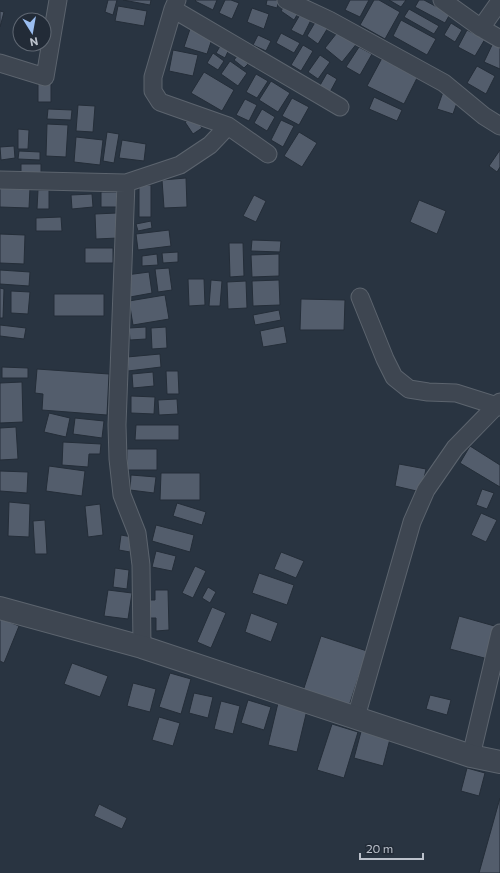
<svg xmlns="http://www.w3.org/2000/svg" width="500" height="873" font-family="Commissioner,sans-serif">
<rect width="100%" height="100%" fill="#293441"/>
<path fill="#535d6c" stroke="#242d38" d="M108,0H117L113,15L105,12Z
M123,0H151L150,5Z
M196,0H217L213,10L195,1Z
M225,0H231L239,3L232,19L219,13Z
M267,0H279L277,8L266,5Z
M350,0H369L360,17L345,10Z
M374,0H379L400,12L385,39L360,25Z
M389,0H406L401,7Z
M419,0H424L450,14L445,23L415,7Z
M287,1L300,10L294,20L281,11Z
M118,6L147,11L144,26L115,21Z
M252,8L269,14L264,29L247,22Z
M409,9L439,26L434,34L404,17Z
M0,11L4,12L0,27Z
M301,13L312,18L303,36L291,30Z
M317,19L329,26L318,44L307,36Z
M401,20L436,39L427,55L393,36Z
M451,23L462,30L455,42L444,35Z
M190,29L213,36L207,54L184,47Z
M340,29L358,42L342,62L325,48Z
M467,30L485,39L475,56L458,47Z
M281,33L300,43L294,53L276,43Z
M258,35L271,41L266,51L253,45Z
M222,43L230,47L225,58L216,53Z
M493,43L500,46V69L484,62Z
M303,45L313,51L301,71L291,65Z
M359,47L372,54L360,75L346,67Z
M173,50L198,55L193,76L169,71Z
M213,53L224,61L218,70L207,63Z
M238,55L248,64L244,68L234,60Z
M320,55L330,62L318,79L308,72Z
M382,58L418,76L404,104L367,86Z
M230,61L247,73L238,86L221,74Z
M477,66L495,76L486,94L467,83Z
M204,72L234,90L222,111L191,93Z
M327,73L337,79L330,92L319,87Z
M256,74L268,81L257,98L246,92Z
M271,81L290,93L278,112L259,100Z
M38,82H51V102H38Z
M443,92L459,97L453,114L437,109Z
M374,97L402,110L397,121L369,109Z
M292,98L309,107L299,125L282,116Z
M245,99L257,105L249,121L236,115Z
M78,105L95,106L93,132L76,131Z
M48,109L72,110L71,120L47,119Z
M262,109L275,117L267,131L254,123Z
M194,116L202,128L193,134L185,122Z
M281,120L294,126L283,147L271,140Z
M47,124L68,125L66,157L46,156Z
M18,129L29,130L28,149H18Z
M107,132L119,134L114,163L103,161Z
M299,132L317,143L302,167L284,156Z
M76,137L103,140L100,165L74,162Z
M122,140L146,144L144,161L119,158Z
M14,146L15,158L1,160L0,147Z
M500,150V167L497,172L489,166Z
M19,151L40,152V160L18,159Z
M21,164H41V175H21Z
M186,178L187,207L164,208L162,180Z
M139,185H151V217H139Z
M0,187L30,188L29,208L0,207Z
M38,190H49V209H37Z
M101,192H120V207H101Z
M92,194L93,207L72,209L71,195Z
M254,195L266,201L256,222L243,216Z
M419,200L446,211L437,234L410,222Z
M117,213L118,238L96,239L95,214Z
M61,217L62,231H36V218Z
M151,221L152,228L138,231L136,224Z
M169,230L171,246L138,250L136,234Z
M0,234L25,235L24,264L0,263Z
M252,240L281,241L280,252L251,251Z
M229,243H243L244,276L230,277Z
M85,248H113V263H85Z
M178,252V262L163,263L162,253Z
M157,254L158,265L142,266V256Z
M279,254V276L252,277L251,255Z
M169,268L172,290L158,292L155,269Z
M0,270L30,272L29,286L0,284Z
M149,272L152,293L130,297L126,275Z
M188,279H204L205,305L189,306Z
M211,280L222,281L220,306H209Z
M279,280L280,305L253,306L252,281Z
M246,281L247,308L228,309L227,282Z
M0,288L4,289L3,318H0Z
M11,291L30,292L28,314L11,313Z
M54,294H104V316H54Z
M165,295L169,319L133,325L129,301Z
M301,299L345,300L344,330H300Z
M279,310L281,320L255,325L253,315Z
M0,325L26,328L24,339L0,336Z
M284,326L287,343L263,347L260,331Z
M146,327V339L130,340L129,328Z
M166,327L167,348L152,349L151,328Z
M160,354L161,367L128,371L127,357Z
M2,367L28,368V378H2Z
M37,369L109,374L107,415L42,410L43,394L35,393Z
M166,371H178L179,394H167Z
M153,372L154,386L133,388L132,374Z
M22,382L23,422L0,423V383Z
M131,396L155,397L154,414L131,413Z
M177,399L178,414L159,415L158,400Z
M49,413L70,418L66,437L44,432Z
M75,418L104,421L102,438L73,434Z
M136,425H179V440H135Z
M16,427L18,459L0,460V428Z
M63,442L101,444L100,454H89L88,467L62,465Z
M470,446L500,465V487L460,463Z
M127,449H157V470H127Z
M399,464L426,469L421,492L395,486Z
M49,466L85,471L82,496L46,491Z
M0,471L28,472L27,493L0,491Z
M161,473H200V500H160Z
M131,475L156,477L154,493L130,490Z
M482,489L494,493L487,509L476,505Z
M9,502L30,504L29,537L8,536Z
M177,503L206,512L202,525L173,516Z
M100,504L103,535L88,537L85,506Z
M481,513L497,520L486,542L471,535Z
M45,520L47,554H35L33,521Z
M156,525L194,535L190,552L152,541Z
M121,535L132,537L130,552L119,550Z
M156,551L176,556L172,571L152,567Z
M281,552L304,561L296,578L274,569Z
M195,566L206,571L193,598L182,593Z
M115,568L129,570L127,589L113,587Z
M259,573L294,585L287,605L252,593Z
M208,587L216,592L210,603L202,598Z
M108,590L132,593L128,619L104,616Z
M155,590H168L169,630L156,631V618H135V600H155Z
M212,607L226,613L211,648L197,642Z
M251,613L278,623L271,642L245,632Z
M459,616L498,627L488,659L450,649Z
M0,618L19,626L4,663L0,661Z
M321,636L367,651L349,706L303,691Z
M72,663L108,676L100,697L64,684Z
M170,673L191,679L181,714L159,707Z
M133,683L156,689L150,712L127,706Z
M194,693L213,697L208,718L189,713Z
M430,695L451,700L447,715L426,709Z
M248,700L271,707L264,730L241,723Z
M221,701L240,706L233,734L214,729Z
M278,703L307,710L297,752L268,745Z
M159,717L180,723L173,746L152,740Z
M332,724L358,732L344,778L317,770Z
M362,728L391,735L383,766L354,758Z
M467,768L485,773L479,796L461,791Z
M500,798V873H479Z
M99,804L127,818L122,829L94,816Z"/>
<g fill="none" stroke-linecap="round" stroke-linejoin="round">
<defs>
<path id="minor" d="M177,0L173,9L153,77V91L160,102L228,126L268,154
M286,0L329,20L444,83L484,116L500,126
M442,0L481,28L500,39
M173,9L340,107
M481,28L500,1
M0,63L45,77L58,0
M0,180L126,183L117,425L118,459L122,495L137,533L141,565L142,647
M126,183L180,165L210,145L228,126
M360,297L385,359L394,377L409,389L428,392L456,393L500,407
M356,717L412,522L426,490L455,448L500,402
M471,756L500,633"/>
<path id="tertiary" d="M0,608L142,647L471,756L500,762"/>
</defs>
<use href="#minor" stroke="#5c646e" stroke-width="19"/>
<use href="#tertiary" stroke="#5c646e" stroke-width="24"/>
<use href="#minor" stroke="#3e4651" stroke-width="17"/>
<use href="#tertiary" stroke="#3e4651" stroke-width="22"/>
</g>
<g transform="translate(32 32) rotate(169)"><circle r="19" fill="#222b37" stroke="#5f6772"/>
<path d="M0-3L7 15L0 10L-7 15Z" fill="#9abdf0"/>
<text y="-6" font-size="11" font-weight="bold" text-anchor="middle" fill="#bbc1cb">N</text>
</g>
<path d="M360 853v6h63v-6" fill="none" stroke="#bbc1cb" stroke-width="2"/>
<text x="366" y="853" font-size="12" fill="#bbc1cb" stroke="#222b37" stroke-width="3" paint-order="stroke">20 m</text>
</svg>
